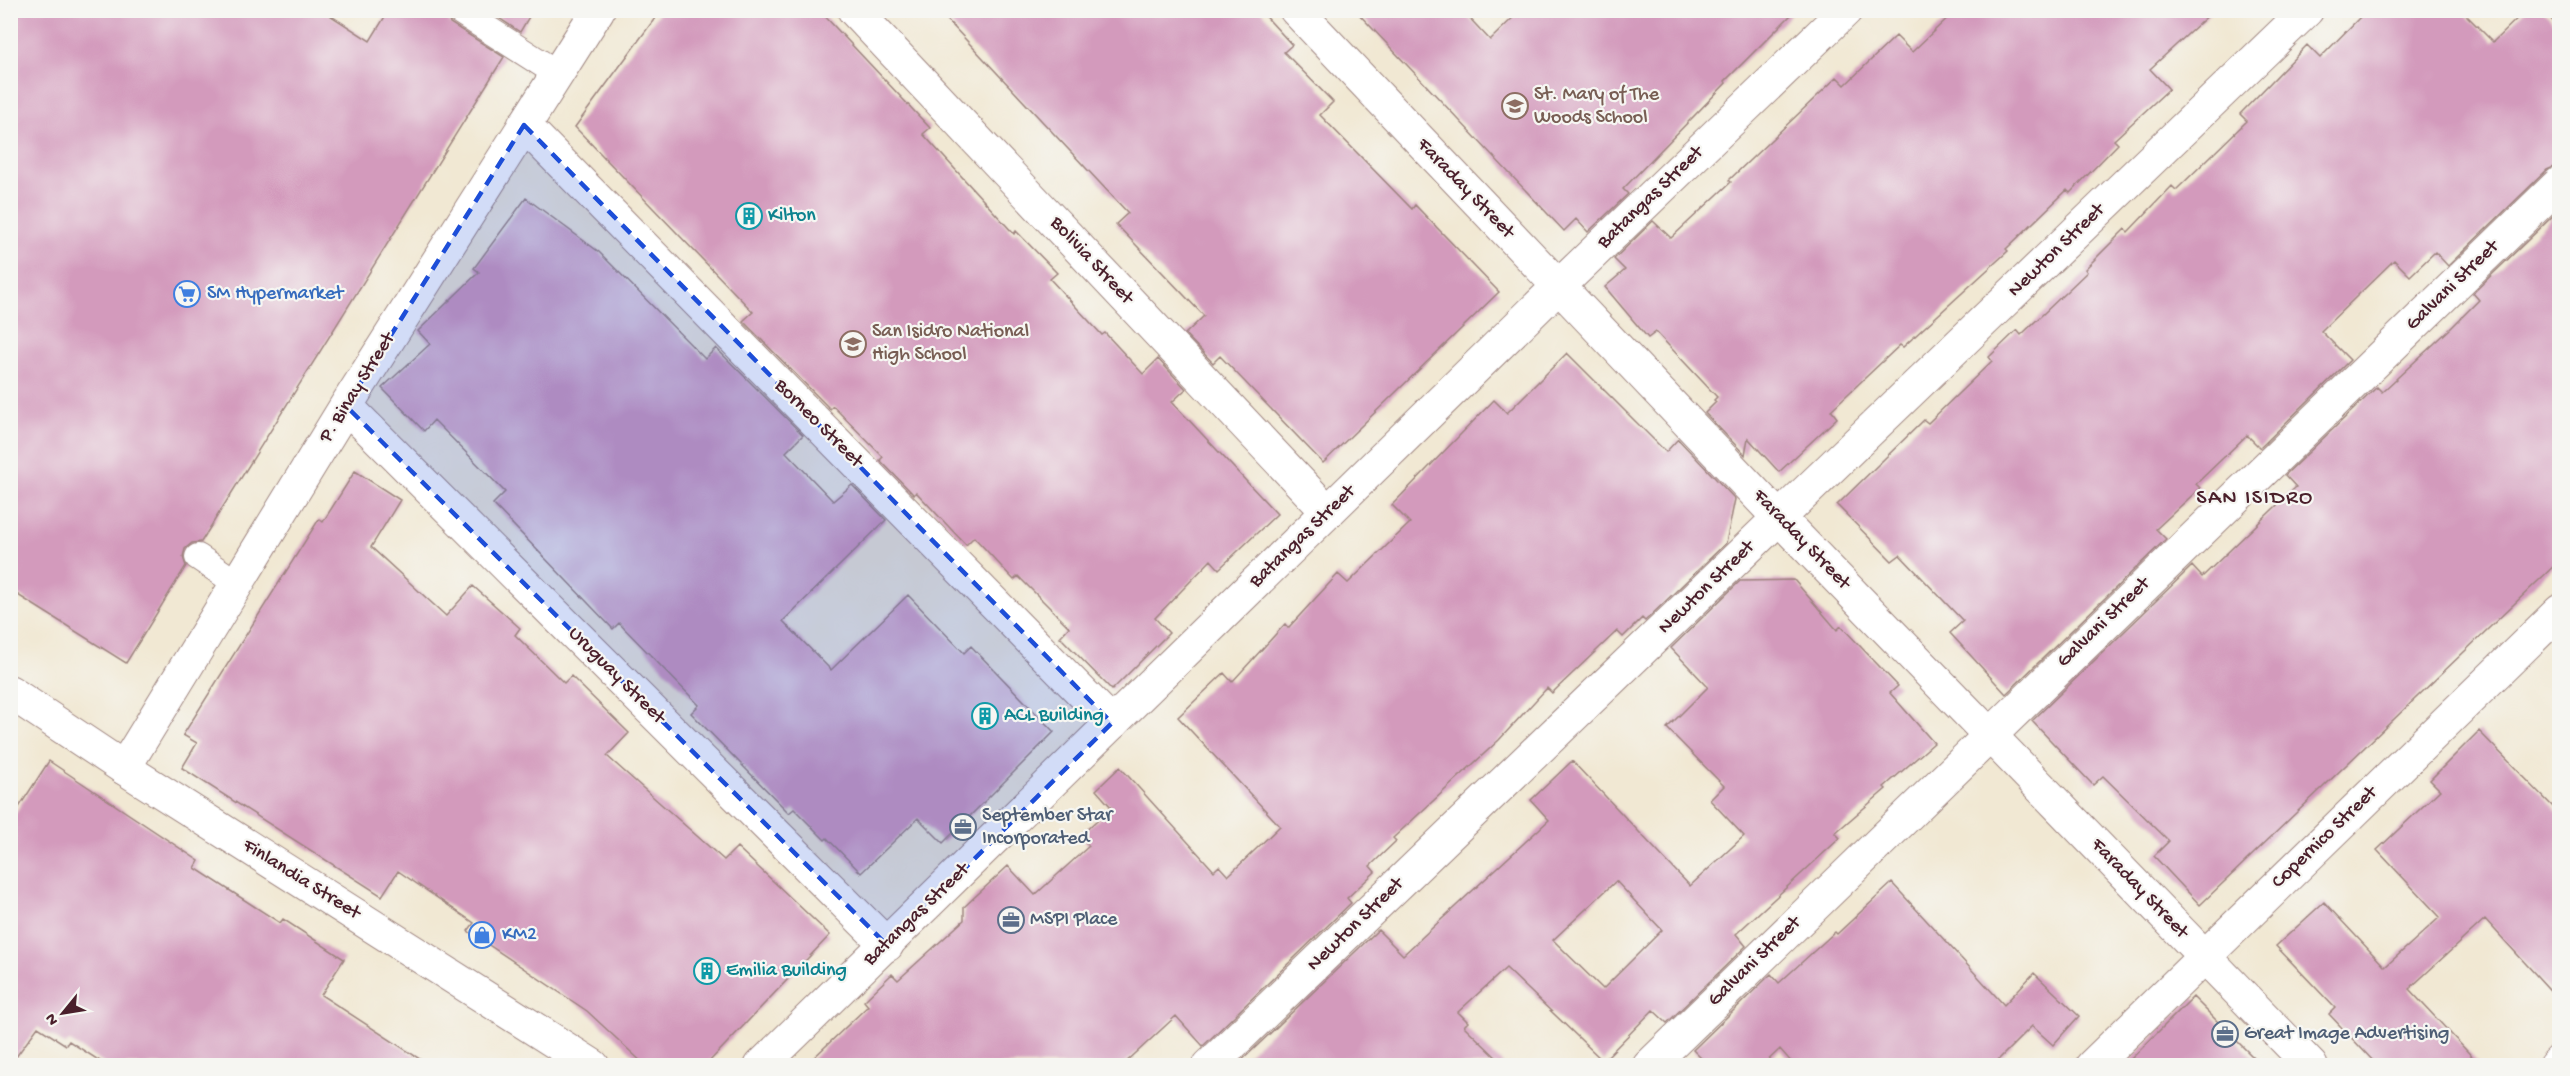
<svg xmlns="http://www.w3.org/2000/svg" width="2570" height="1076" font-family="'Gochi Hand',sans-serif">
<rect width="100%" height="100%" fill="#f6f6f2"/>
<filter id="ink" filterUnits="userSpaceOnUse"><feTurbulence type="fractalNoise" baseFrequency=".0167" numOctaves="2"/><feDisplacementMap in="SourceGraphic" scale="12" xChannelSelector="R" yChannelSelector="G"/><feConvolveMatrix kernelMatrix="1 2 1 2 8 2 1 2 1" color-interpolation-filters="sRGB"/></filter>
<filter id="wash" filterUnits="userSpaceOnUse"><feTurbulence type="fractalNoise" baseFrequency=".008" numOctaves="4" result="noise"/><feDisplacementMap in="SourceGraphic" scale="24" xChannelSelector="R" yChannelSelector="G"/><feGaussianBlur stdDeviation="1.35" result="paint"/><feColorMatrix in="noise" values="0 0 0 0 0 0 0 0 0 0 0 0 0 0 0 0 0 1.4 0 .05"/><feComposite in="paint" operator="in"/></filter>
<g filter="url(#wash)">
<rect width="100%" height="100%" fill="#f1e8d3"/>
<g id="blocks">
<path fill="#d39abc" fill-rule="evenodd" d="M10,10H322L370,41L389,10H443L450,23L504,57L201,542L192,543L185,549L183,557L186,566L126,663L10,590Z
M487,10H533L520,32Z
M661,10H819L930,128L923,134L1014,234L1016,231L1057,273L1050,279L1102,335L1105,333L1143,374L1158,359L1186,389L1172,402L1277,514L1219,569L1211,560L1155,618L1169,633L1112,690L1060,637L1069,627L1018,576L1014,580L974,537L966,545L916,492L914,495L880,460L883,457L833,406L830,409L743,321L753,312L575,127Z
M938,10H1260L1292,45L1284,52L1333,102L1320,115L1412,209L1415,205L1499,292L1323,463L1220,356L1213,363L1185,334L1204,316L1116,224L1128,213Z
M1355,10H1462L1490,40L1521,10H1796L1725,81L1726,83L1623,189L1628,194L1588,232L1576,219L1564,231Z
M1956,10H2214L2150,69L2169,89L2114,140L2118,144L2070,193L2067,190L2006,249L2008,251L1903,347L1900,345L1831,410L1837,418L1779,472L1748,438L1745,455L1705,413L1716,402L1714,400L1717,397L1656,332L1648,338L1605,287L1625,270L1614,259L1653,221L1671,238L1731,182L1729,180L1837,77L1845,85L1896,36L1912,52Z
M2367,10H2461L2493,42L2526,10H2543L2559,28V165L2547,170L2448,266L2435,252L2410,276L2394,260L2321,331L2350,360L2260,448L2247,435L2196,484L2200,488L2156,529L2166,539L2006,694L1950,633L1963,621L1900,555L1892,561L1837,505L1924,420L1928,423L1992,361L1989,357L2017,330L2021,335L2087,272L2085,269L2125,229L2128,232L2172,186L2176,190L2247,121L2240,114L2307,45L2320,58Z
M526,198L599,252L705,359L716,348L803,435L786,452L833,501L852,485L886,520L783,621L831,670L908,595L964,653L971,646L1054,732L943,843L918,818L861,873L827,838L825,840L794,809L789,813L691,713L699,705L619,623L613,629L493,504L505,492L434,420L424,431L382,388L430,344L418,331L479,272L474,268Z
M2559,210V561L2200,905L2154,856L2169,841L2103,776L2093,785L2032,721L2192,566L2202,577L2296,487L2285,475L2377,387L2382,392L2450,329L2479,300L2473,293Z
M1567,353L1666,452L1678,439L1735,499L1726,543L1645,621L1642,618L1623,637L1617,631L1552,693L1547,688L1499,740L1393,838L1396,841L1370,866L1375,872L1347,898L1351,903L1203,1046L1176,1016L1123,1065H806L868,1006L864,1001L892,974L898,980L964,920V907L1008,866L1035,895L1089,846L1080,836L1111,807L1096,790L1120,767L1214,871L1219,866L1228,876L1280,826L1178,717L1224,673L1232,682L1285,624L1288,628L1338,574L1348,583L1410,523L1392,505L1494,400L1507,413Z
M355,471L400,500L371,547L446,616L473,586L520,628L515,635L564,683L571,676L629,733L607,756L724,860L737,847L830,935L706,1065H645L587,1011L468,931L474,923L398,871L382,896L182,768L197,743L183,735L319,519L323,522Z
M1794,580L1837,630L1841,626L1898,686L1890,693L1934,743L1884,787L1886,789L1835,833L1840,838L1736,934L1746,946L1667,1023L1653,1010L1603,1061L1506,968L1458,1012L1468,1022L1464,1026L1504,1065H1237L1378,930L1403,955L1549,820L1531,800L1572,761L1690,886L1744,836L1710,800L1724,786L1667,728L1708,687L1671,648L1740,581ZM1616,881L1662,930L1603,989L1553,940Z
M2479,731L2559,813V1000L2485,919L2409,989L2480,1065H2377L2329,1014L2335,1008L2276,946L2324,902L2385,967L2440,917L2377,850L2440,790L2430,780Z
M49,761L199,861L195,868L280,923L283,919L344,959L321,995L429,1065H106L69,1041L66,1045L38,1027L10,1065V821Z
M1892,883L2004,1005L2034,973L2079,1016L2053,1045L2032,1026L1993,1065H1794L1780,1049L1763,1065H1708L1693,1050L1771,974L1779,983L1835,932L1837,934Z
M2193,997L2261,1065H2125Z"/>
</g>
</g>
<g filter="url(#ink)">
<use href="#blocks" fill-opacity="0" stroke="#9e847f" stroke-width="1.5"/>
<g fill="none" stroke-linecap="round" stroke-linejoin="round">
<defs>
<path id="service" d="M458,10L558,74
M198,557L238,584"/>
<path id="minor" d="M854,10L1328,512
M524,125L1112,723
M346,406L887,945
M124,768L346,406L598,10
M1209,1066L2307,10
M1649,1066L2560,183
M2092,1066L2560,611"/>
<path id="tertiary" d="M1296,10L1779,518L2311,1066
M10,692L124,768L593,1066
M761,1066L1558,287L1846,10
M2555,1066L2560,1061"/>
</defs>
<use href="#service" stroke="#9e847f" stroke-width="28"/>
<use href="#minor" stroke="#9e847f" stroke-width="35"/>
<use href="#tertiary" stroke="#9e847f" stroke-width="35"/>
<use href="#service" stroke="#fff" stroke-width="26"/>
<use href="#minor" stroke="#fff" stroke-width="33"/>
<use href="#tertiary" stroke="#fff" stroke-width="33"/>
</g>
</g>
<path fill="#1d4ed8" fill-opacity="0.2" stroke="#1d4ed8" stroke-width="4.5" stroke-dasharray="12 8" stroke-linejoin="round" d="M524,125L1112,723L887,945L346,406Z"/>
<defs>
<symbol id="school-ring" viewBox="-11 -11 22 22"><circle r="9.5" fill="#f6f6f2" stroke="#8d6e63" stroke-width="1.5"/><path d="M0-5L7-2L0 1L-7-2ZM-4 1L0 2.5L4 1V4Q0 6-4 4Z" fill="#8d6e63"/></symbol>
<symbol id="building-ring" viewBox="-11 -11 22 22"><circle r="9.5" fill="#f6f6f2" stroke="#0f9aa8" stroke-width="1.5"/><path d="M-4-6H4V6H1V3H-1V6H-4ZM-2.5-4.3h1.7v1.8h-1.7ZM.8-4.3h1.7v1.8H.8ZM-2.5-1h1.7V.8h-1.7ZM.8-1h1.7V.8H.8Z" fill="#0f9aa8"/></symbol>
<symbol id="supermarket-ring" viewBox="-11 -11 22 22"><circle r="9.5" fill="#f6f6f2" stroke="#3f7fe0" stroke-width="1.5"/><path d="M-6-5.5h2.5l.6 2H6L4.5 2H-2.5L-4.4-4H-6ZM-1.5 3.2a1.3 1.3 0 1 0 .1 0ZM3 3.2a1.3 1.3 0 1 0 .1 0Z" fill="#3f7fe0"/></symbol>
<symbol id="office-ring" viewBox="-11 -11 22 22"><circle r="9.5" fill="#f6f6f2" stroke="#5c6f8a" stroke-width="1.5"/><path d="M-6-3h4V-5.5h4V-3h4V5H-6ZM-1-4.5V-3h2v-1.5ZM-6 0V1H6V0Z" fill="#5c6f8a"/></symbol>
<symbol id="shop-ring" viewBox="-11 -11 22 22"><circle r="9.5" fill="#f6f6f2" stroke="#3f7fe0" stroke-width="1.5"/><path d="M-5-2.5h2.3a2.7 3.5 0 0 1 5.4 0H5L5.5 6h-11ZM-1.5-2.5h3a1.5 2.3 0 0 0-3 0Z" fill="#3f7fe0"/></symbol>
</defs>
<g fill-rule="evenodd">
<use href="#school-ring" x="1500" y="91" width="30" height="30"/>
<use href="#building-ring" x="734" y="201" width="30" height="30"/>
<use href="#supermarket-ring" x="172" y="279" width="30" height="30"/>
<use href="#school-ring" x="838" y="329" width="30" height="30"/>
<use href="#building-ring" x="970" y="701" width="30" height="30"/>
<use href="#office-ring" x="948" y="812" width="30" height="30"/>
<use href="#office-ring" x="996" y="905" width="30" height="30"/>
<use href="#shop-ring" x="467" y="920" width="30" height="30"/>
<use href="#building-ring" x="692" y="956" width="30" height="30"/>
<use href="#office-ring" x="2210" y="1019" width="30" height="30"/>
</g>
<g text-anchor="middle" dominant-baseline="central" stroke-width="4.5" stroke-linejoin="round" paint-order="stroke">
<g font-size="20" fill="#785e54" stroke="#f6f6f2" text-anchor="start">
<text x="1534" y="95">St. Mary of The<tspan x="1534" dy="23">Woods School</tspan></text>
<text x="872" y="332">San Isidro National<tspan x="872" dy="23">High School</tspan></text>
</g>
<g font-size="20" fill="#4a1f2b" stroke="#f6f6f2">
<text transform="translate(1465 189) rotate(46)">Faraday Street</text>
<text transform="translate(1651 198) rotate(-44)">Batangas Street</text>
<text transform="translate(2057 251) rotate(-44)">Newton Street</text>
<text transform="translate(1091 261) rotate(47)">Bolivia Street</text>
<text transform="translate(2453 286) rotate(-44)">Galvani Street</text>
<text transform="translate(358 388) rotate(-58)">P. Binay Street</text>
<text transform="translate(818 424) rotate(45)">Borneo Street</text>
<text transform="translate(1303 537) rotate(-44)">Batangas Street</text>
<text transform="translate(1801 540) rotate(46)">Faraday Street</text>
<text transform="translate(1707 588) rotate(-44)">Newton Street</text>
<text transform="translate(2104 623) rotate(-44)">Galvani Street</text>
<text transform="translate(616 676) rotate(45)">Uruguay Street</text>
<text transform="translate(2325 838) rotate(-44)">Copernico Street</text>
<text transform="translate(301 880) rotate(32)">Finlandia Street</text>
<text transform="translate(2139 889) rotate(46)">Faraday Street</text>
<text transform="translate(917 915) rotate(-44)">Batangas Street</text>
<text transform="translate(1356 925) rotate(-44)">Newton Street</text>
<text transform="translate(1755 962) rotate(-44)">Galvani Street</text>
</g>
<g font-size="20" fill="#0d838f" stroke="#f6f6f2" text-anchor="start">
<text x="768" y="216">Kilton</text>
<text x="1004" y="716">ACL Building</text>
<text x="726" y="971">Emilia Building</text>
</g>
<g font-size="20" fill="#366cbe" stroke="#f6f6f2" text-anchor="start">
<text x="207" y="294">SM Hypermarket</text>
<text x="502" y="935">KM2</text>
</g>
<g font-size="20" fill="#4e5e75" stroke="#f6f6f2" text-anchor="start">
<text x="982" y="816">September Star<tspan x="982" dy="23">Incorporated</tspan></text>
<text x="1030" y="920">MSPI Place</text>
<text x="2244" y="1034">Great Image Advertising</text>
</g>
<g font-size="22" letter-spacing="1.5" fill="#4a1f2b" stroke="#f6f6f2">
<text x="2255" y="499">SAN ISIDRO</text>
</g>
</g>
<rect width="2570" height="1076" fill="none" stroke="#f6f6f2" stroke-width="36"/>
<g transform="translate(63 1013) rotate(240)" stroke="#f6f6f2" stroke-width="4.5" paint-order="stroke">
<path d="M0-4.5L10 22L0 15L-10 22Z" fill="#4a1f2b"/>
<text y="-9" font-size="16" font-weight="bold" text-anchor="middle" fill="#4a1f2b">N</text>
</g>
</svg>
